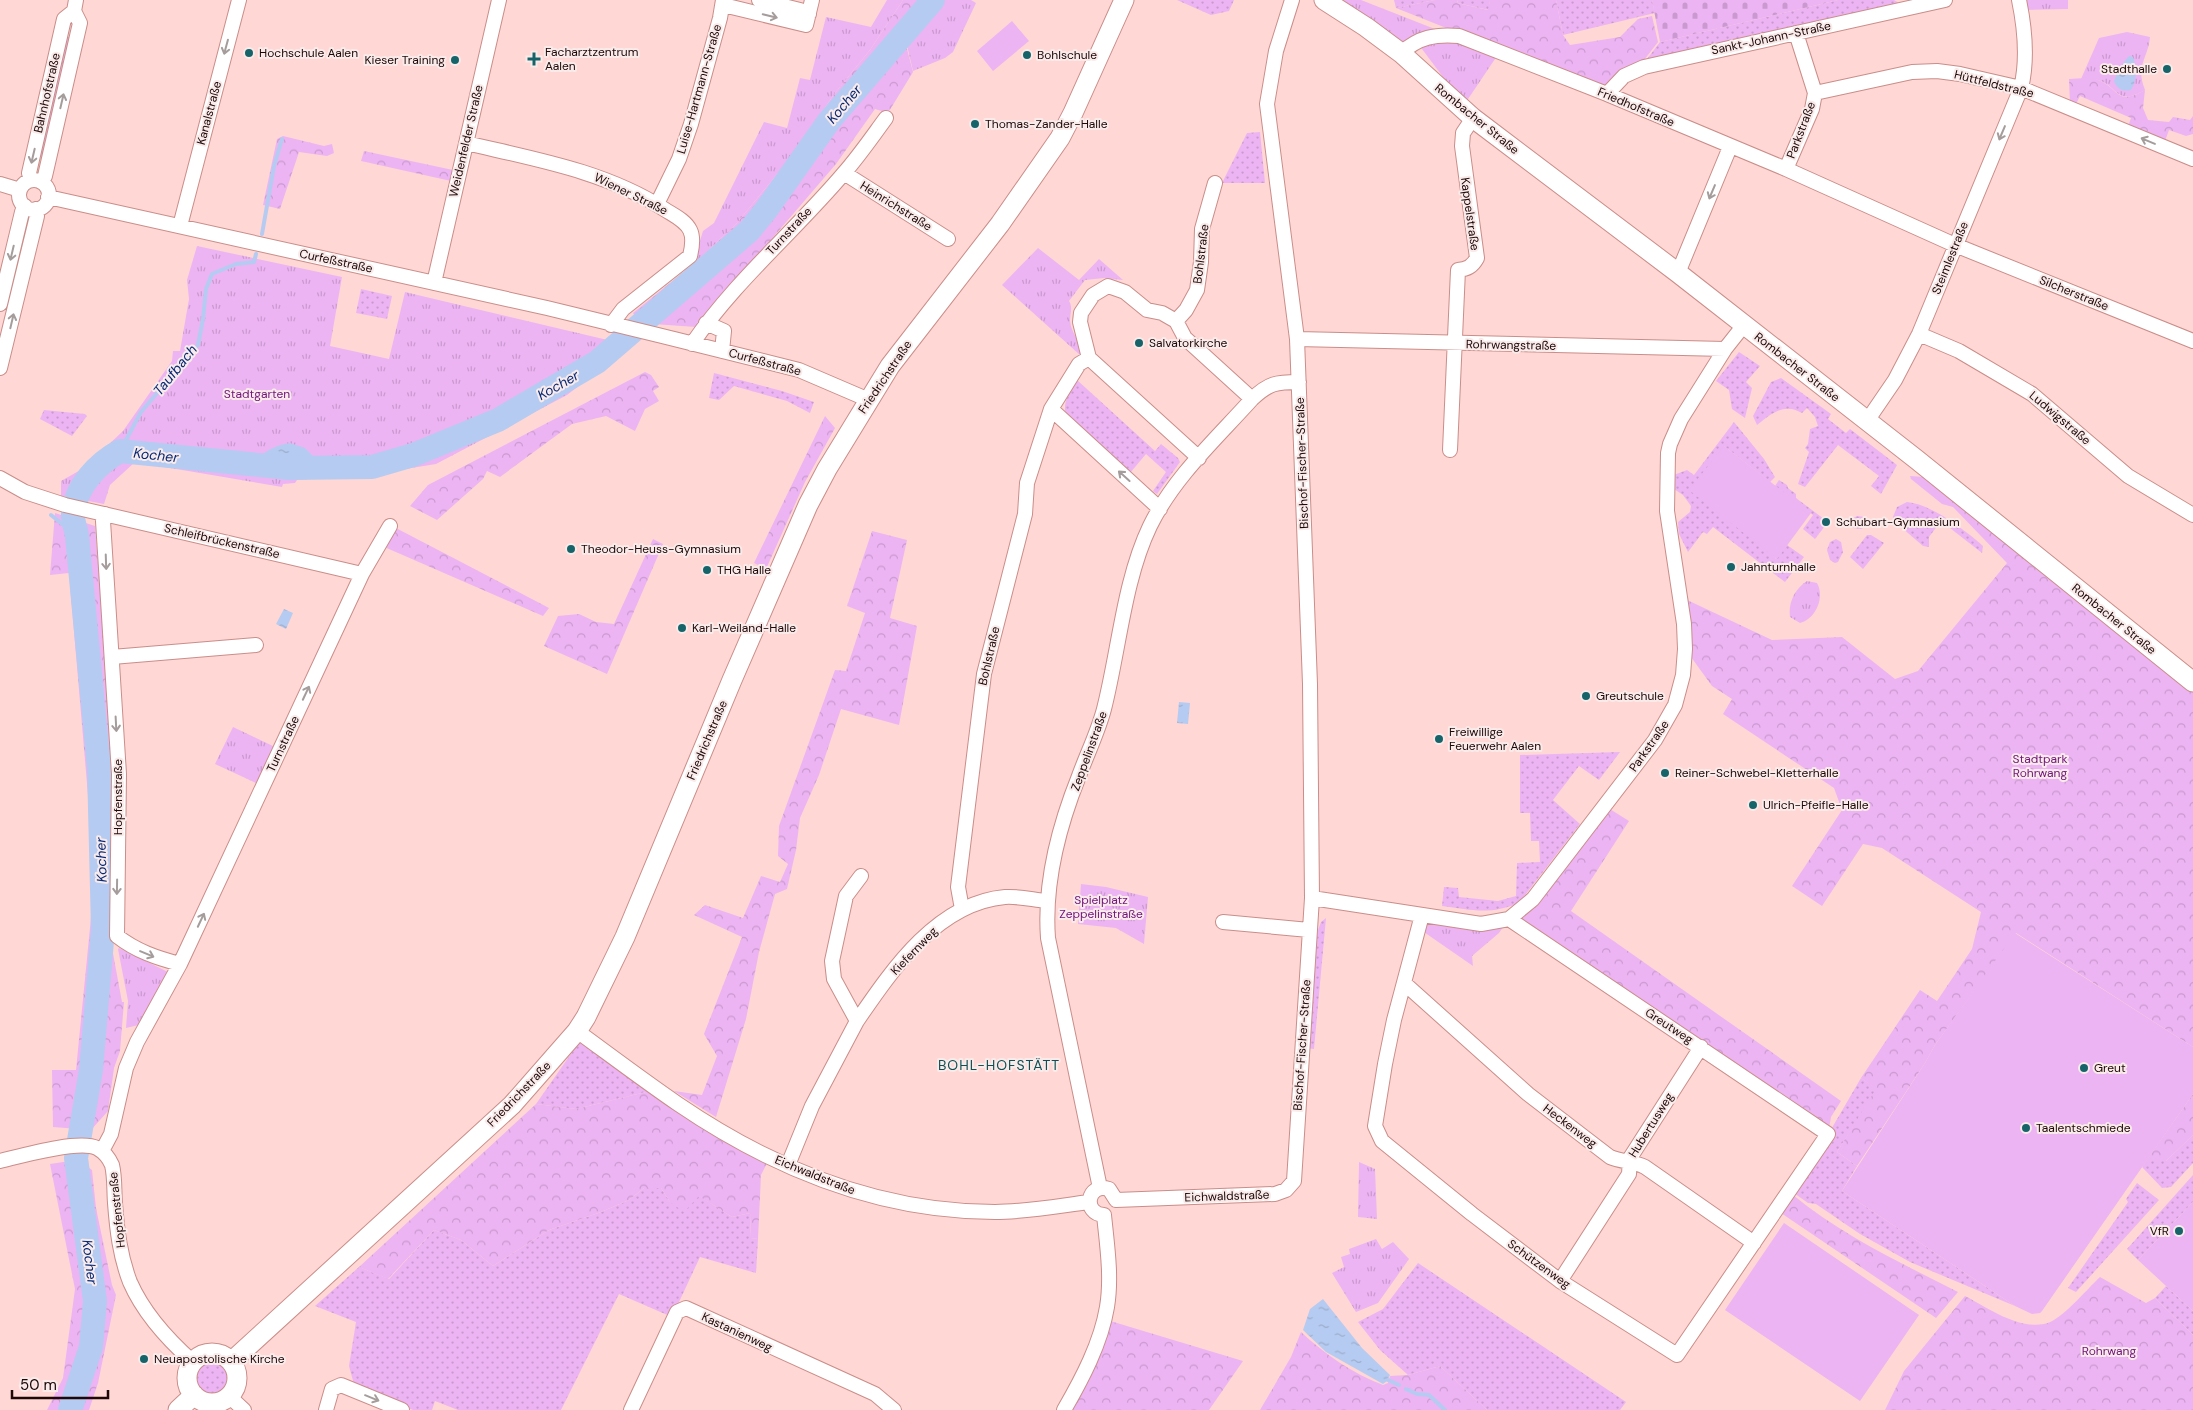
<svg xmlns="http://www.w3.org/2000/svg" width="2193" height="1410" font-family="'DM Sans',sans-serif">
<defs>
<pattern id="grass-dots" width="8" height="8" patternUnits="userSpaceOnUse" patternTransform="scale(1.25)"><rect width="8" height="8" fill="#ecb4f3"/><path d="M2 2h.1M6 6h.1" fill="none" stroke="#ca99cf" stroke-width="1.8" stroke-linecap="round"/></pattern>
<pattern id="forest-crowns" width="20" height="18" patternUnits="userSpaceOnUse" patternTransform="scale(1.25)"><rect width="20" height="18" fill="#ecb4f3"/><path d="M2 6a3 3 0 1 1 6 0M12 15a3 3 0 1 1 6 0" fill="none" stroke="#ca99cf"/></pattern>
<pattern id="cemetery-stones" width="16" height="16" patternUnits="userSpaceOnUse" patternTransform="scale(1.25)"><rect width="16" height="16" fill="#ecb4f3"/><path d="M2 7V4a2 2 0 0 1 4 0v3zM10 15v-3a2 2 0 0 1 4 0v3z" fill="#ca99cf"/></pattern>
<pattern id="park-tufts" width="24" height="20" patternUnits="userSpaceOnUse" patternTransform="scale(1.25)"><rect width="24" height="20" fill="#ecb4f3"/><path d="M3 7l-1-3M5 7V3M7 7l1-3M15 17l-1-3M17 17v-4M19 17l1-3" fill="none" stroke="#ca99cf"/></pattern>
<pattern id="water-ripples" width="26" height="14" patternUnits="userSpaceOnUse" patternTransform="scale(1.25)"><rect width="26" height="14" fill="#b6cbf1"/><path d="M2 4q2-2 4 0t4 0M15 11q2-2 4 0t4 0" fill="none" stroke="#9cadcd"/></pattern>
</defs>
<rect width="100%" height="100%" fill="#ffd7d4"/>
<path fill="url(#grass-dots)" d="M1177,0H1234L1229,11L1211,15Z
M1394,0H1435L1396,8Z
M1458,0H1490L1489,10L1457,3Z
M1556,0H1652L1655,13L1563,35Z
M1838,0H1894L1899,3L1647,59L1660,42Z
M69,37L71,38L44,158L38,156L66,38Z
M1260,132L1265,183H1222L1247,133Z
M361,289L392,296L387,319L356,313Z
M1739,352L1760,366L1746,382L1752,388L1745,418L1732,409L1729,390L1716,381Z
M714,373L782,391L814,402L810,413L787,401L734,386L719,400L709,398Z
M1781,378L1831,414L1828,419L1846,433L1850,429L1897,465L1881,494L1871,486L1879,476L1838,445L1805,487L1798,484L1809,452L1805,448L1808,444L1810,429L1818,426L1815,417L1807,408L1802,413C1784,402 1771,414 1757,425L1753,416L1771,382Z
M1077,380L1155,451L1161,444L1178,458L1180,462L1157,494L1153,491L1166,472L1146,454L1130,473L1066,416C1062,402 1070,392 1077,380Z
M44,410L85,414L87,416L72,436L40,419Z
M1734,422L1764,459L1775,477L1770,482L1724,446L1776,559L1787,545L1804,557L1785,582L1713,527L1707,534L1703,532L1688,552L1679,534L1678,522L1690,512L1691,506L1683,495L1671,487V476L1687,470L1694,475Z
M1779,480L1787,485L1788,488L1796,494V498L1828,522L1815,539L1803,529L1813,515L1775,486Z
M1907,502C1931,504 1965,530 1983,546L1982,553L1941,521L1929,537V547L1923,546L1894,521L1893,517L1897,507Z
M1857,516L1865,517L1870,522L1869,525L1861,529L1853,528L1849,524L1852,519Z
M1867,535H1871L1884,543L1863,569L1850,557Z
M1836,539L1841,542L1843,552L1838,562L1835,563L1830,560L1827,550L1830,542Z
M1620,752L1599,780L1579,766L1553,800L1580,824L1519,903C1491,915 1471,910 1442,906L1444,887L1458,888L1459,897L1498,901L1516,896L1517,863L1540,862L1539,841H1531L1530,813H1520V755Z
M1326,918L1314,1049L1306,1048L1317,933L1321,922Z
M582,1038L654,1090L576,1109L536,1104Z
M1861,1078L1877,1089L1837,1152L1857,1166L1842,1191L2015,1306L1910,1262L1860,1234L1816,1204L1808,1203L1794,1193Z
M2193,1135V1163L2171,1187L2162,1188L2142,1167L2146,1161H2166Z
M2193,1175V1202L2138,1260L2127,1249Z
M2137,1183L2159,1200L2076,1292L2068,1288L2128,1202L2126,1199Z
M644,1188H661L670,1202L698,1195L732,1217L750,1213L751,1238L758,1239L756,1273L700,1257L679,1302L680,1306L672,1317L619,1294L561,1410H458L435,1401L432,1410H413L355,1388L349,1366L356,1322L315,1306L359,1267L389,1279L434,1230L461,1240L493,1266L549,1230L601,1212L629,1200Z
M1418,1263L1626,1402L1620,1410H1487L1440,1366L1408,1375L1380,1350L1358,1322L1383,1309Z
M2166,1286L2193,1311V1335L2155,1298Z
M192 1378a20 20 0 1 1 40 0a20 20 0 1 1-40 0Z"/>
<path fill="url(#forest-crowns)" d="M903,0H937L904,37L913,72L888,113L875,109L836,164L696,327L639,323L633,313L697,261L736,224L787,162L835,93L870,50Z
M1435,0H1458L1457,3L1488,10L1490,0H1556L1563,35L1570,45L1620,37L1638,19L1652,16L1658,42L1641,64L1605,91L1396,8Z
M2069,79C2078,79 2090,77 2098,80C2119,87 2115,107 2145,90L2143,108L2148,120L2169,122L2173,117L2190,120L2193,116V134L2186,136L2169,130L2164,144L2127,129L2131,118L2080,96L2075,106L2070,104Z
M283,136L324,146L332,144L334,153L327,156L299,152L280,209L263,205L277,139Z
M364,151L453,170L451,181L361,161Z
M645,372L651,375L659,387L653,391L659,401L645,409L635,431L606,416L572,424L500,477L487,471L483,479L437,520L410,506L428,485Z
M825,416L835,428L805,482L766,569L754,563Z
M1910,476L1924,477L2014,550L2193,689V1047L2016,933L1935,1045L1925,1063L1857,1166L1837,1152L1876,1089L1861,1078L1920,990L1937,1001L1972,949L1981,912L1882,848L1863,844L1822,906L1792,886L1842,810L1834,788L1723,714L1732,699L1712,686L1691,657L1685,599L1772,640L1842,637L1895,679L1918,671L2007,563L1953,507L1942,504L1911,479Z
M55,513L95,526L106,662L113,772L94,775L98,838L97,945L112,948L122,1002H124L120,1051L114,1068L108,1111L91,1130L53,1127L52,1070H76L95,877L69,573L50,575Z
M394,527L549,608L543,616L382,546Z
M872,531L907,540L890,618L917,626L899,725L841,709L819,775L800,818L796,850L787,889L775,894L759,952L746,1019L716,1117L674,1091L702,1095L717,1056L704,1034L742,937L694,915L705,905L743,918L761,876L780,882L788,864L778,856L779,826L835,670L846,671L865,613L847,606Z
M653,539L663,544L607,674L544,646L558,616L579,614L596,622L614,624Z
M1605,806L1629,821L1571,911L1841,1101L1831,1117L1828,1134L1509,919Z
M654,1090L769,1159L761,1175L758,1239L751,1238L750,1213L732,1217L699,1196L684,1212L670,1202L661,1188H644L629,1200L601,1212L549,1230L493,1266L461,1240L434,1230L388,1279L359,1267L536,1104L576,1109Z
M2193,1094V1135L2166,1161H2146Z
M70,1161L84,1164L92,1170L96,1208L112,1285L116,1295L98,1383L89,1410H47L63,1378L75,1289L50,1164Z
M1793,1195C1843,1236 1901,1263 1958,1292L1936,1318L1781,1213Z
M2100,1277L2146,1303L2155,1298L2193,1335V1410H1885L1904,1371L1965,1296C1988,1308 2017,1329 2044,1324C2060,1322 2087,1289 2100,1277Z
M1107,1320L1243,1361L1209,1410H1067Z
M1301,1332C1326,1355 1352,1373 1383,1385L1388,1383L1390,1376L1408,1375L1440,1366L1487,1410H1260L1291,1357Z"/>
<path fill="url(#cemetery-stones)" d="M1652,0H1838L1660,42Z"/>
<path fill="url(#park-tufts)" d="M887,0H903L870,50L835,93L787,162L736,224L697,261L695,257L703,231L714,223L764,122L787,128L800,78L810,80L826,17L871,27Z
M938,0H971L976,3L953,52L945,58L913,71L905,37Z
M1332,0H1361L1440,31L1401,48Z
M2021,0H2068V9L2023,10Z
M2127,32L2150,37C2148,59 2135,65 2145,90C2115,107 2119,86 2098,80C2093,79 2086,79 2081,79L2099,38Z
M1446,38L1497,56L1464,105L1419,45Z
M197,246L342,277L330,346L389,359L405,292L616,342L624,351L567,395L436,464L374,474L297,480L295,483L283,484L282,487L135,462L110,485L104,504L61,496V481L84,468L123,431L172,361L173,351H180L189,299L187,280Z
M1038,248L1079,280L1099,259L1123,280L1104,278L1085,280L1069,301C1073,307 1070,313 1070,321C1071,332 1079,341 1084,351L1080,355L1002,285Z
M1807,581L1817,583C1825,597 1816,619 1800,623L1790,617C1788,602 1795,589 1807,581Z
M233,727L275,747L258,784L215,764Z
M1081,884L1106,887L1148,897L1144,944L1116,928L1078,924Z
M1424,919L1506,923L1499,933L1472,956L1473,966L1421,930Z
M119,948L170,973L143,1024L126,1028L128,1001L118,949Z
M1359,1162L1375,1169L1377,1219L1358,1217Z
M1376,1239L1382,1249L1393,1242L1409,1259L1378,1303L1356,1312L1332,1273L1344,1267L1341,1257L1350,1254L1349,1249Z"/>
<path fill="#ecb4f3" d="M1012,21L1029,41L993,71L977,51Z
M1724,446L1811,513L1777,559L1689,490Z
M2015,933L2193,1047V1094L2042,1311L2040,1313L2032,1314L2015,1306L1842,1191L1925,1063L1935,1045Z
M2193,1202V1311L2138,1260Z
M1784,1223L1919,1315L1860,1401L1725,1310Z"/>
<path fill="url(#water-ripples)" d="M2129,56L2133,57C2137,66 2137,81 2131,90C2123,92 2117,89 2114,81L2120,67Z
M290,443L305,448L324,467L289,468L254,465C261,452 275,445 290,443Z
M284,609L293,613L286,629L276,624Z
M1179,702L1190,703L1188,724L1177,723Z
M1323,1299L1362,1348L1390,1375L1387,1381L1383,1384L1326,1352L1303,1330L1310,1309Z"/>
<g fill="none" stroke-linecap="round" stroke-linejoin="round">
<path stroke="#b6cbf1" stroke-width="4" d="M262,234L274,166L282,139
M120,451L141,412L198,345L203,319L206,289L212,274L236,264L254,262L256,254
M51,515L77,536
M1388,1380L1399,1385
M1406,1389L1417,1394L1429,1395L1445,1410"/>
<path stroke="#b6cbf1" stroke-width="24" d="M70,1410L91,1347L95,1301L76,1158L91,1070L103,929L99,768L77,536C76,529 72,519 73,513C76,486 98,463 120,451L289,468L372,467L413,455L498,420L597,362L749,231L766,210L829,121L933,0"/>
<defs>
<path id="minor" d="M759,0L800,10L809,14
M723,5L806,25L812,0
M1401,53C1419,37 1435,34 1459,36L1607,94L1786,169L1955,245L2193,341
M1815,93L1912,72L1937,71L1960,74L2021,88L2193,159
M1607,94L1624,76L1644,67L1945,0
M466,143C534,159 605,171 664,209C673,215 685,220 690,230C694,238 692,248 690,256L623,309L611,325
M1786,169L1812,109L1815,93L1796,33
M844,173L948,239
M31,180L29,173L64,19L74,11
M19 195a15 15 0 1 1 30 0a15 15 0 1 1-30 0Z
M41,182L45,176L80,23L74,11L76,0
M0,184L20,190
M48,197L547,308L662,336L799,370L869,400
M657,204L679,159L691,124L720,18L723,0
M180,226L239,0
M1678,273L1730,147
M434,283L499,0
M0,304L22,212L25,206
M1176,321L1186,310L1197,290L1201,262L1202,229L1215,183
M706,323L724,331L722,351
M1919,334L1959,351L2032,394L2128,476L2193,515
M1297,339L1725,349
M692,344C735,281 795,231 844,173C859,156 872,137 886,118
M0,368L37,216L36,209
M1051,409L1160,509
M1867,421L1895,380L1919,334L2021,88C2028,59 2025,29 2019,0
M1450,450L1458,270C1467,269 1472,267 1477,258L1462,146L1463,133L1473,118
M1199,458L1089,358L1080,322L1081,313L1093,295L1108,286L1125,292L1147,310L1162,313L1176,321L1185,338L1252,399
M0,478L25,492L65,505L362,574
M105,514L103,521L119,774L117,936C136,951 157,958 180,964
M112,657L256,645
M1312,898L1481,924L1509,919L1533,899L1655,740L1675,705L1683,675L1685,649L1684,624L1667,511L1668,453L1670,444L1681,419L1725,349L1744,325
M962,909L958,887L984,674L1025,514L1027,483L1051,409L1079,364L1089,358
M1422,915L1394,1020L1385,1064L1375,1126L1382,1141L1472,1214L1560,1281L1677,1355L1828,1134L1509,919
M1223,922L1309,930
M1404,983L1528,1094L1610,1157C1622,1162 1634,1161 1645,1167L1754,1243
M857,1021C892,970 937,903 1005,897C1019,896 1034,900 1047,901
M577,1031C610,1055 643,1080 678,1104C772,1168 880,1212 995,1212C1026,1212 1058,1206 1089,1202
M102,1151L111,1134L126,1068L137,1042L180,964L362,574L390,526
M0,1161C21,1156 79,1139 97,1148C104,1152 109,1158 112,1165C115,1177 114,1191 115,1203C117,1230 120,1256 130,1282C144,1314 167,1339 193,1362
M788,1165L812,1106L857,1021L834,979L832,961L846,896L861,876
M1100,1188L1048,938C1044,884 1059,826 1079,776C1087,754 1098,732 1104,709C1119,650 1124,580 1150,526C1174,477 1216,439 1252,399C1269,383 1276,382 1299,382
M1116,1200L1275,1194L1286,1190L1294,1181L1312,898L1310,684L1297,339L1267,104L1276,51L1292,0
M1104,1215C1082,1214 1087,1182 1109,1189L1116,1200
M1560,1281L1629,1174L1630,1158L1701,1047
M229,1396L244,1410
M326,1410L332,1389L341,1385L402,1410
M631,1410L677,1312L686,1308L875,1394L894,1410
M1064,1410C1082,1379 1101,1343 1107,1307C1112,1277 1107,1245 1104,1215"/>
<path id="secondary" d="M1324,0L1366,27L1401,53L1473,118L1678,273L1916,459L2193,682
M187 1378a25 25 0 1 1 50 0a25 25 0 1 1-50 0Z
M231,1362L512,1105L577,1031L586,1017L625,937L732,680L808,505L827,469L890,366L1000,224L1060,138L1073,113L1124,0
M178,1410L194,1395"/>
</defs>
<use href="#minor" stroke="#ca8d89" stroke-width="16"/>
<use href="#secondary" stroke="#ca8d89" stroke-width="21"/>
<use href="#minor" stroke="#fff" stroke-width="14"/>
<use href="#secondary" stroke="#fff" stroke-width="19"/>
</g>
<defs><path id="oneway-shaft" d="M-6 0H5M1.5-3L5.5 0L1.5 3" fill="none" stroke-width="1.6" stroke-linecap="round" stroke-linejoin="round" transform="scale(1.25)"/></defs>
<g stroke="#a59c9c">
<use href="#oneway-shaft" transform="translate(770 16) rotate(14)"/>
<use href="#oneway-shaft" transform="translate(226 47) rotate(105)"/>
<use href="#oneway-shaft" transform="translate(62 101) rotate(-77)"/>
<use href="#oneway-shaft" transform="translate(2002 133) rotate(113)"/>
<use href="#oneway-shaft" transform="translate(2148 141) rotate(-157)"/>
<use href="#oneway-shaft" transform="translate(33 156) rotate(103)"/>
<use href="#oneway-shaft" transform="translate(1712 192) rotate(113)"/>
<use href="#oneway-shaft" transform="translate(12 253) rotate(103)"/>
<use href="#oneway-shaft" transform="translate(12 321) rotate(-77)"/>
<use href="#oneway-shaft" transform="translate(1124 476) rotate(-138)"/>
<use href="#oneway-shaft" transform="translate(106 562) rotate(88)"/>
<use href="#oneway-shaft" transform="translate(306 693) rotate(-65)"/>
<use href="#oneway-shaft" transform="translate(116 724) rotate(87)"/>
<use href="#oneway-shaft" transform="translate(117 887) rotate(91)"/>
<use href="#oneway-shaft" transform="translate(201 920) rotate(-65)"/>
<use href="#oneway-shaft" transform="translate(147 954) rotate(23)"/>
<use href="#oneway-shaft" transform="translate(372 1398) rotate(22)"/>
</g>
<g fill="#16646a" stroke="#f9ebea" stroke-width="2">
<circle cx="249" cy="53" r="5"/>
<circle cx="1027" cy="55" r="5"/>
<path d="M531.5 51.5h5v5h5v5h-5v5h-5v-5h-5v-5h5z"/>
<circle cx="455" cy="60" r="5"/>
<circle cx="2167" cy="69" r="5"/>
<circle cx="975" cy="124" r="5"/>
<circle cx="1139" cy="343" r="5"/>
<circle cx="1826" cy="522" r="5"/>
<circle cx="571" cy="549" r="5"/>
<circle cx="1731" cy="567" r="5"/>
<circle cx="707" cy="570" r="5"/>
<circle cx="682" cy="628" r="5"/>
<circle cx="1586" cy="696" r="5"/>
<circle cx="1439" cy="739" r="5"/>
<circle cx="1665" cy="773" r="5"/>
<circle cx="1753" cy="805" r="5"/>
<circle cx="2084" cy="1068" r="5"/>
<circle cx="2026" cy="1128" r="5"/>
<circle cx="2179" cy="1231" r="5"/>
<circle cx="144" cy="1359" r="5"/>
</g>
<g text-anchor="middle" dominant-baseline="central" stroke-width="4" stroke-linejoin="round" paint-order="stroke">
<g font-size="12" fill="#1d0707" stroke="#f9ebea">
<text transform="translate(1771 38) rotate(-12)">Sankt-Johann-Straße</text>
<text transform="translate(1994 84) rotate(14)">Hüttfeldstraße</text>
<text transform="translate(699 89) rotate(-74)">Luise-Hartmann-Straße</text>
<text transform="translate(47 93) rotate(-77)">Bahnhofstraße</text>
<text transform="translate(1636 107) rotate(23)">Friedhofstraße</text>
<text transform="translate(209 113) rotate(-75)">Kanalstraße</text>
<text transform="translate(1477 119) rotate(39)">Rombacher Straße</text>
<text transform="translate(1801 130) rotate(-69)">Parkstraße</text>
<text transform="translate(466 141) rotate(-77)">Weidenfelder Straße</text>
<text transform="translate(631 194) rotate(26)">Wiener Straße</text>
<text transform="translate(896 206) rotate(32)">Heinrichstraße</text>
<text transform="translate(1470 214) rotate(82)">Kappelstraße</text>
<text transform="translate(789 231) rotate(-47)">Turnstraße</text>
<text transform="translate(1201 254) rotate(-83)">Bohlstraße</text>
<text transform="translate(1950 258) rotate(-68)">Steimlestraße</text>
<text transform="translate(336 261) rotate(12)">Curfeßstraße</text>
<text transform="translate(2074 293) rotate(22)">Silcherstraße</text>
<text transform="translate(1511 345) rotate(1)">Rohrwangstraße</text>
<text transform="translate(765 362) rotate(15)">Curfeßstraße</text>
<text transform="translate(1797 367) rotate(38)">Rombacher Straße</text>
<text transform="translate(885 377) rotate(-56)">Friedrichstraße</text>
<text transform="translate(2060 418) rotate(40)">Ludwigstraße</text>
<text transform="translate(1302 463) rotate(-92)">Bischof-Fischer-Straße</text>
<text transform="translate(222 541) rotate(13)">Schleifbrückenstraße</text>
<text transform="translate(2114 619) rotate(39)">Rombacher Straße</text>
<text transform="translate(989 656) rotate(-77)">Bohlstraße</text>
<text transform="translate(707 740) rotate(-67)">Friedrichstraße</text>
<text transform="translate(283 744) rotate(-65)">Turnstraße</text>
<text transform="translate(1649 746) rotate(-55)">Parkstraße</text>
<text transform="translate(1089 751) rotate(-70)">Zeppelinstraße</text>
<text transform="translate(118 797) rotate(-90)">Hopfenstraße</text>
<text transform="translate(914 951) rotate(-46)">Kiefernweg</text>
<text transform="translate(1669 1026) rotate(33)">Greutweg</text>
<text transform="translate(1302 1045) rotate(-86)">Bischof-Fischer-Straße</text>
<text transform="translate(519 1094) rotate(-46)">Friedrichstraße</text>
<text transform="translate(1651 1125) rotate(-58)">Hubertusweg</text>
<text transform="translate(1570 1126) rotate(37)">Heckenweg</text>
<text transform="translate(815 1175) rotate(22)">Eichwaldstraße</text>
<text transform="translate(1227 1196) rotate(-2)">Eichwaldstraße</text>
<text transform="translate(117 1210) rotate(-96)">Hopfenstraße</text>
<text transform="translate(1539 1264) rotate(36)">Schützenweg</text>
<text transform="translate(737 1332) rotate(25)">Kastanienweg</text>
</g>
<g font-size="12" fill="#1d0707" stroke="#f9ebea" text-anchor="start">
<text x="545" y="52">Facharztzentrum<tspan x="545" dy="14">Aalen</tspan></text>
<text x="259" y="53">Hochschule Aalen</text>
<text x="1037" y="55">Bohlschule</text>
<text x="445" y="60" text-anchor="end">Kieser Training</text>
<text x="2157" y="69" text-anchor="end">Stadthalle</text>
<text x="985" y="124">Thomas-Zander-Halle</text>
<text x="1149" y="343">Salvatorkirche</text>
<text x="1836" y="522">Schubart-Gymnasium</text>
<text x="581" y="549">Theodor-Heuss-Gymnasium</text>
<text x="1741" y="567">Jahnturnhalle</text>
<text x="717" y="570">THG Halle</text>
<text x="692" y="628">Karl-Weiland-Halle</text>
<text x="1596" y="696">Greutschule</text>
<text x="1449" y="732">Freiwillige<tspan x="1449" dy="14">Feuerwehr Aalen</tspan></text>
<text x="1675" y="773">Reiner-Schwebel-Kletterhalle</text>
<text x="1763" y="805">Ulrich-Pfeifle-Halle</text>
<text x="2094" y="1068">Greut</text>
<text x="2036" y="1128">Taalentschmiede</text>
<text x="2169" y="1231" text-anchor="end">VfR</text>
<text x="154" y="1359">Neuapostolische Kirche</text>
</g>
<g font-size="12" fill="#741580" stroke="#f9ebea">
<text x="257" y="394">Stadtgarten</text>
<text x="2040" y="759">Stadtpark<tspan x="2040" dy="14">Rohrwang</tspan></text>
<text x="1101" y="900">Spielplatz<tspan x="1101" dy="14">Zeppelinstraße</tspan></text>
<text x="2109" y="1351">Rohrwang</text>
</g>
<g font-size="14" font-style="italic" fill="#052878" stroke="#f9ebea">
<text transform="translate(844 104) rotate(-50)">Kocher</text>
<text transform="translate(175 370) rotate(-51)">Taufbach</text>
<text transform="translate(558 385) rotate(-30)">Kocher</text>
<text transform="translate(156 455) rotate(6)">Kocher</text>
<text transform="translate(101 860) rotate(-92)">Kocher</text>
<text transform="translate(90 1262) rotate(83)">Kocher</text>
</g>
<g font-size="14" letter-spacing="1" fill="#114e53" stroke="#f9ebea">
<text x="999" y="1065">BOHL-HOFSTÄTT</text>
</g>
</g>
<path d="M12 1390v8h96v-8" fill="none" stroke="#1d0707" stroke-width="2.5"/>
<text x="20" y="1390" font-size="15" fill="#1d0707" stroke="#f9ebea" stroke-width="4" paint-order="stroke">50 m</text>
</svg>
